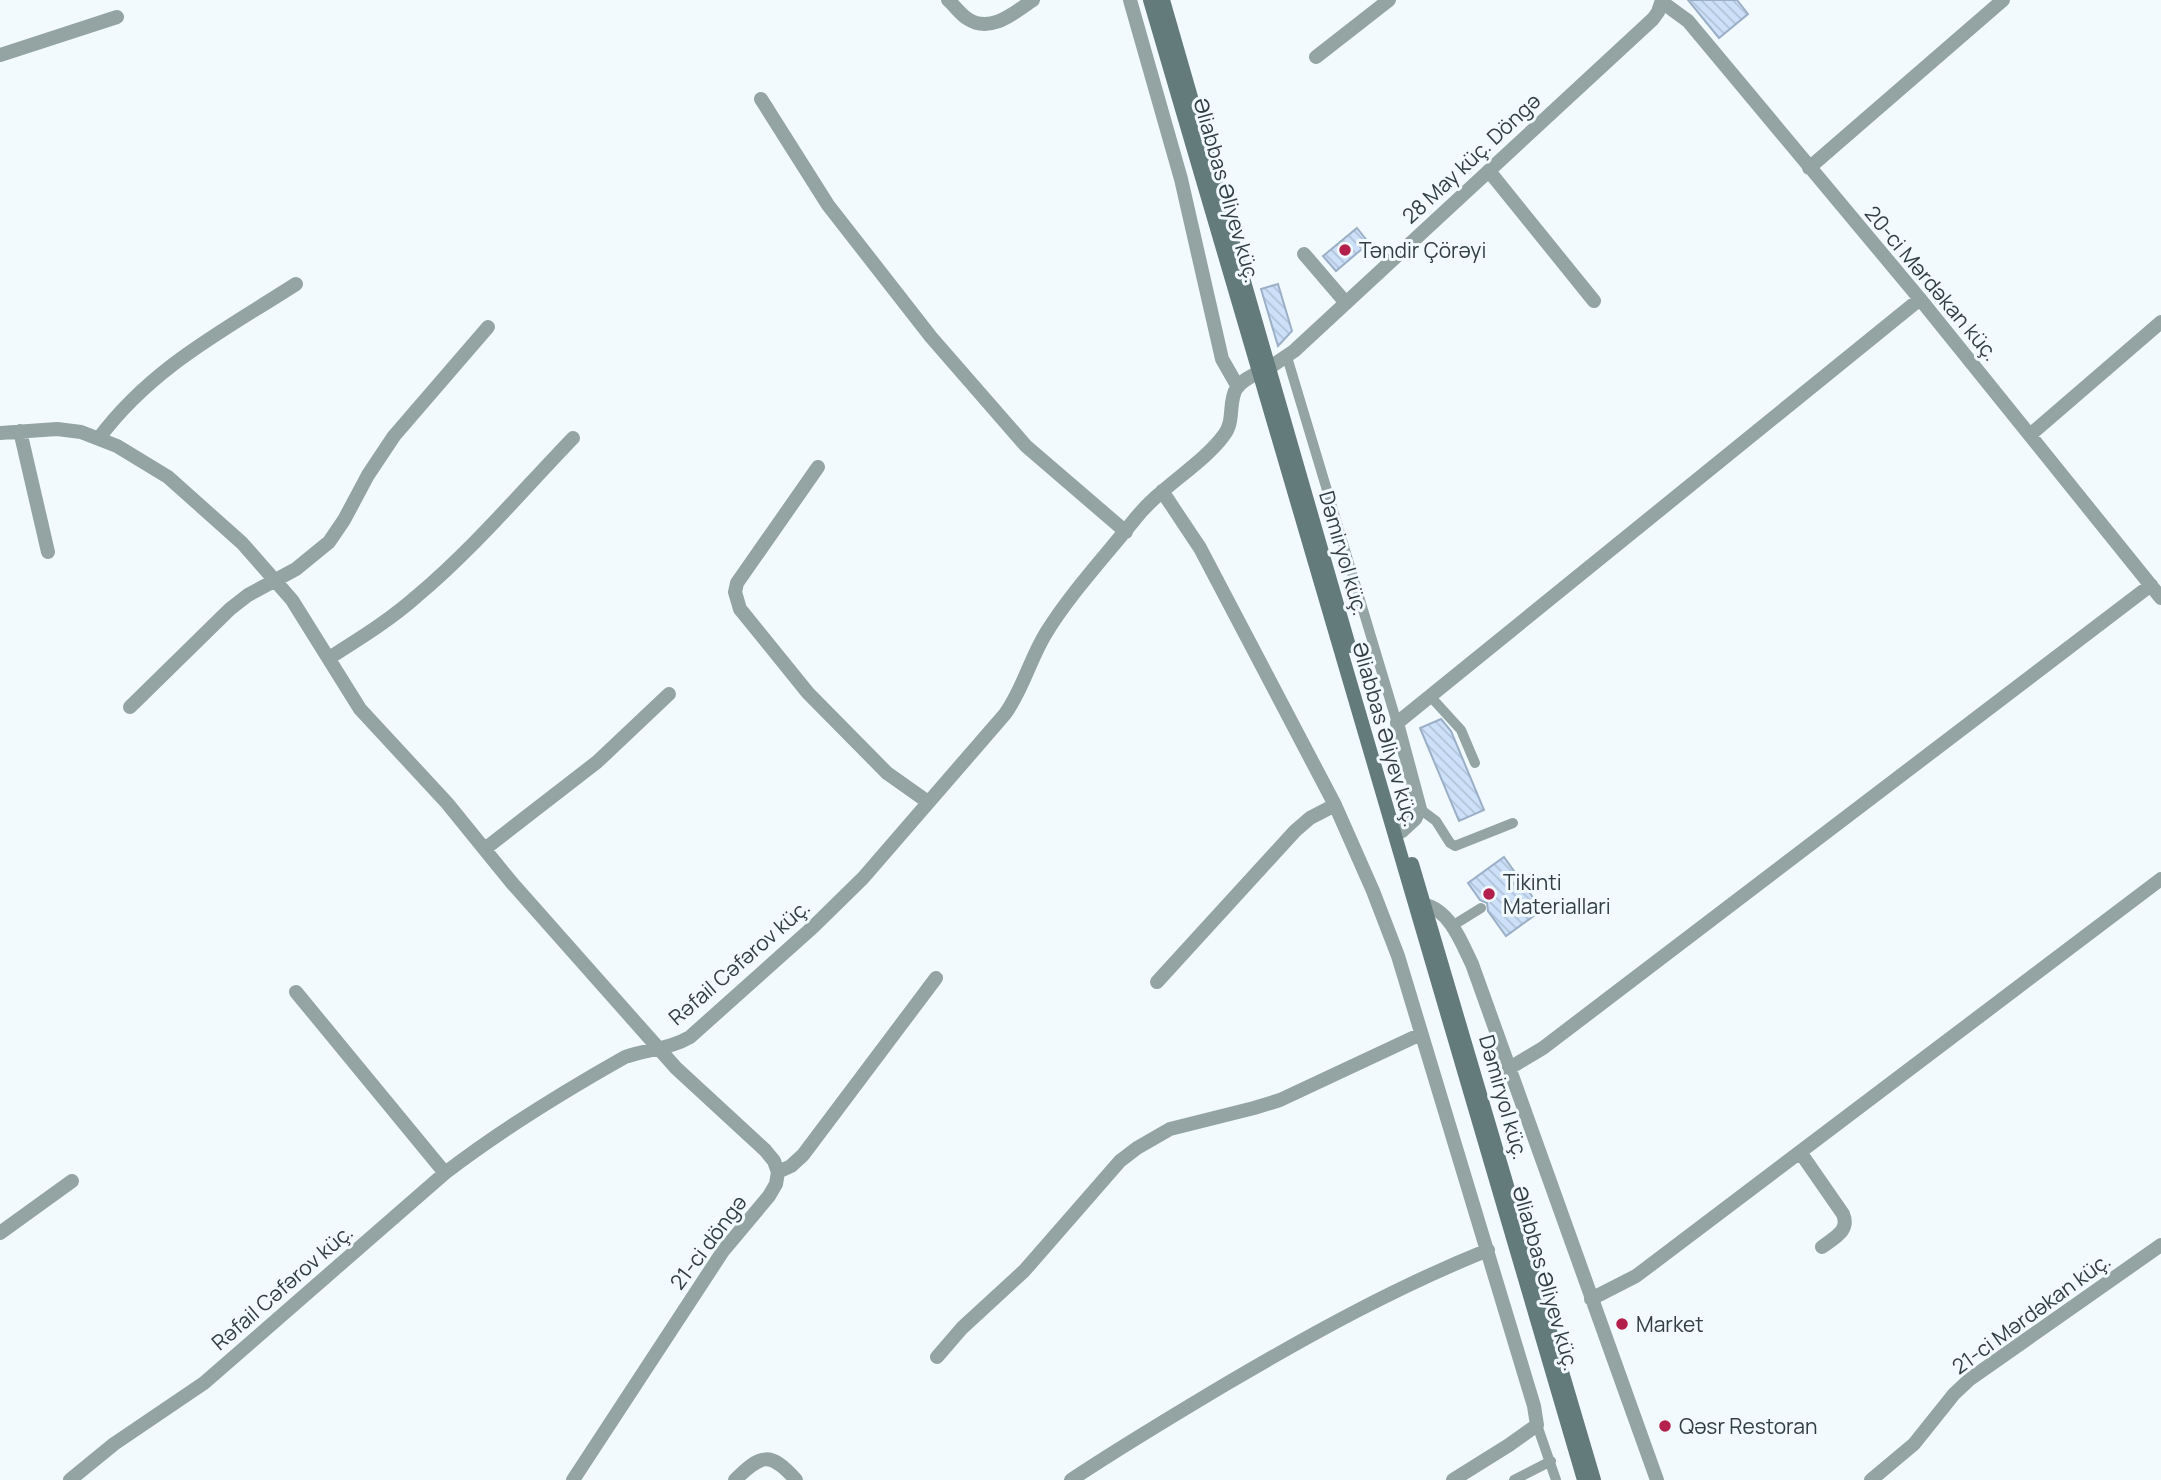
<svg xmlns="http://www.w3.org/2000/svg" width="2161" height="1480" font-family="Manrope,sans-serif">
<defs>
<pattern id="building-back-hatch" width="6" height="6" patternUnits="userSpaceOnUse" patternTransform="scale(1.75)"><rect width="6" height="6" fill="#cce1f9"/><path d="M-1 5l2 2M0 0l6 6M5-1l2 2" fill="none" stroke="#b0c2d7"/></pattern>
</defs>
<rect width="100%" height="100%" fill="#f3fafd"/>
<path fill="url(#building-back-hatch)" stroke="#9bafc7" stroke-width="2" d="M1688,0H1737L1748,14L1719,38Z
M1357,228L1369,243L1336,271L1323,256Z
M1278,284L1292,331L1278,346L1261,289Z
M1441,719L1451,731L1484,810L1459,821L1420,728Z
M1504,857L1542,910L1506,936L1488,911L1487,903L1480,900L1468,883Z"/>
<g fill="none" stroke-linecap="round" stroke-linejoin="round">
<path stroke="#93a4a3" stroke-width="10" d="M1287,357L1397,723
M1430,696L1461,730L1475,763
M1420,809L1436,821L1450,843L1455,846L1513,823
M1452,926L1481,908
M1537,1425L1556,1480
M1514,1480L1551,1461"/>
<path stroke="#93a4a3" stroke-width="14" d="M948,0C955,6 961,15 968,19C991,34 1015,12 1033,0
M1130,0L1181,179L1222,359L1238,387
M1662,2L1688,21L1920,299L2161,598
M0,55L117,17
M1316,57L1389,0
M761,99L828,205L931,337L1026,446L1126,532
M1809,168L2003,0
M1489,171L1594,301
M1304,254L1346,303
M20,431L48,552
M0,433L57,429L81,432L117,446L168,477L242,543L292,600L360,709L447,803L512,883L676,1068L765,1150L774,1161L778,1172L776,1184L769,1196L723,1251L573,1480
M2030,435L2161,322
M99,438C152,367 223,331 296,284
M818,467L737,583L735,592L740,609L808,693L887,773L928,802
M1162,491L1200,548L1335,805L1373,891L1398,956L1534,1406L1537,1425L1509,1445L1453,1480
M329,658C359,639 390,620 417,596C473,549 522,491 573,438
M130,707L230,609L248,595L296,569L329,542L344,520L368,475L394,436L488,327
M1402,831L1415,819L1420,809L1397,723L1920,299
M486,848L597,762L669,694
M1425,905C1450,910 1462,944 1472,964L1657,1480
M1157,982L1295,831L1310,818L1335,805
M296,992L445,1173
M1508,1069L1543,1048L2151,585
M1800,1152L1843,1214C1850,1231 1835,1237 1822,1247
M778,1172L791,1166L803,1155L936,978
M0,1233L72,1181
M1591,1299L1636,1276L2161,879
M937,1357L962,1328L1024,1271L1120,1161L1137,1148L1170,1129L1254,1108L1280,1100L1421,1034
M70,1480L114,1444L204,1383L445,1173C501,1130 563,1092 625,1057C647,1049 670,1049 690,1037L813,927L863,878L1005,714C1023,689 1030,659 1046,633C1070,594 1106,555 1135,519C1160,487 1202,465 1224,435C1235,421 1228,403 1236,389C1242,379 1258,373 1267,368
M735,1480C761,1454 770,1451 796,1480
M1071,1480C1122,1446 1174,1415 1226,1384C1311,1334 1396,1287 1488,1250
M1871,1480L1914,1444L1954,1394L1970,1379L2161,1245"/>
<path stroke="#93a4a3" stroke-width="14" d="M1269,368L1294,351L1653,19L1658,12L1662,0"/>
<path stroke="#637b7a" stroke-width="14" d="M1150,0L1584,1480
M1163,0L1349,646
M1412,864L1594,1480"/>
</g>
<g fill="#b2204b" stroke="#f3fafd" stroke-width="2.5">
<circle cx="1345" cy="250" r="7"/>
<circle cx="1489" cy="894" r="7"/>
<circle cx="1622" cy="1324" r="7"/>
<circle cx="1665" cy="1426" r="7"/>
</g>
<g text-anchor="middle" dominant-baseline="central" stroke-width="6" stroke-linejoin="round" paint-order="stroke">
<g font-size="21" fill="#313f45" stroke="#f3fafd">
<text transform="translate(1471 158) rotate(-43)">28 May küç. Döngə</text>
<text transform="translate(1227 190) rotate(74)">Əliabbas Əliyev küç.</text>
<text transform="translate(1932 283) rotate(50)">20-ci Mərdəkan küç.</text>
<text transform="translate(1344 553) rotate(74)">Dəmiryol küç.</text>
<text transform="translate(1386 734) rotate(74)">Əliabbas Əliyev küç.</text>
<text transform="translate(739 962) rotate(-41)">Rəfail Cəfərov küç.</text>
<text transform="translate(1504 1097) rotate(74)">Dəmiryol küç.</text>
<text transform="translate(708 1242) rotate(-53)">21-ci döngə</text>
<text transform="translate(1546 1278) rotate(74)">Əliabbas Əliyev küç.</text>
<text transform="translate(282 1287) rotate(-41)">Rəfail Cəfərov küç.</text>
<text transform="translate(2031 1313) rotate(-36)">21-ci Mərdəkan küç.</text>
</g>
<g font-size="21" fill="#313f45" stroke="#f3fafd" text-anchor="start">
<text x="1359" y="250">Təndir Çörəyi</text>
<text x="1503" y="882">Tikinti<tspan x="1503" dy="24">Materiallari</tspan></text>
<text x="1636" y="1324">Market</text>
<text x="1679" y="1426">Qəsr Restoran</text>
</g>
</g>
</svg>
